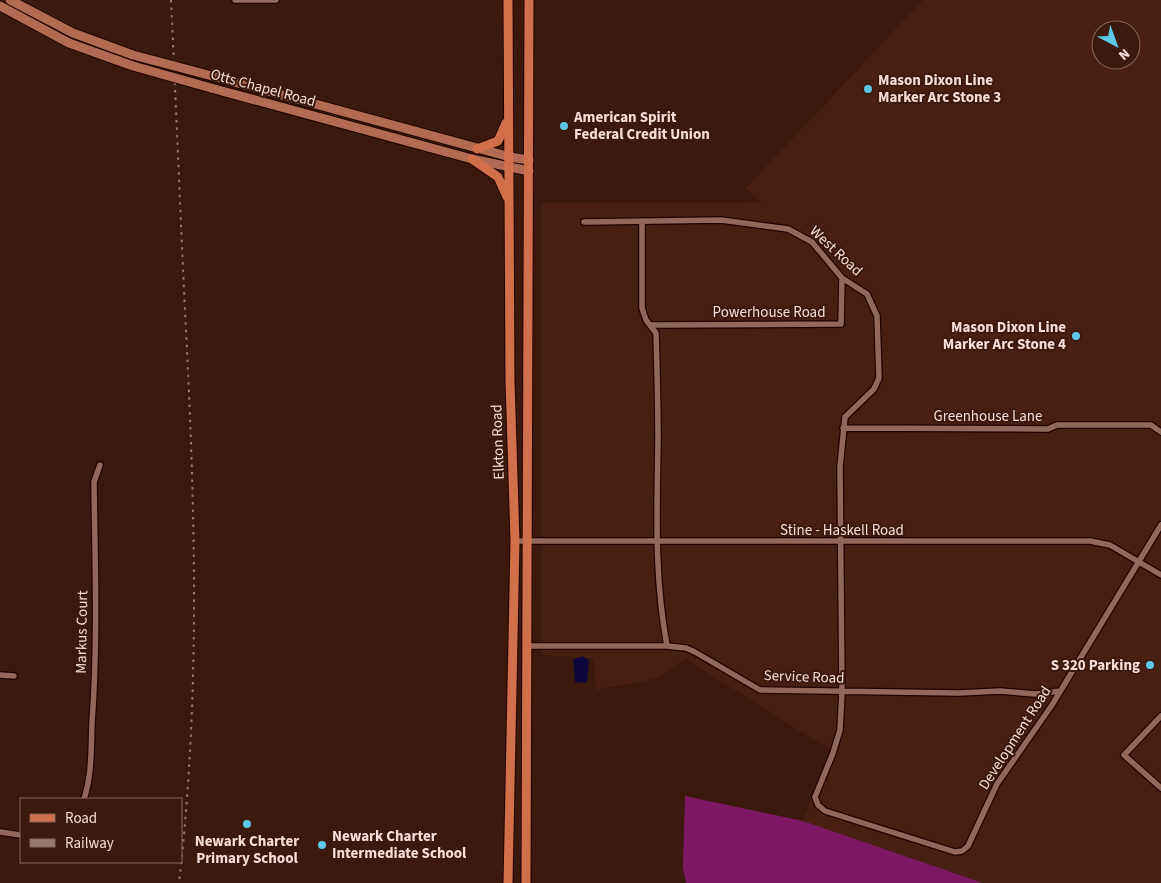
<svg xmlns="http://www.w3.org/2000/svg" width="1161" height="883" font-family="'Source Sans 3',sans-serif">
<rect width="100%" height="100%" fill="#3b1a0d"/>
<path fill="#482011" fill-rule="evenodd" d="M923,0H1161V883H983L803,821L830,750L686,659L659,678L596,690L594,658L542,655V203L761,202L746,188ZM1101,30H1131V60H1101Z"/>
<path fill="#7e1865" d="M685,796L803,821L983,883H686L683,868Z"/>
<path fill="#10083d" d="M582,656L589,660L587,683L575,682L573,660Z"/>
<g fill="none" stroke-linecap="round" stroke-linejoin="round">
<defs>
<path id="street" d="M235,0H276
M642,221V308L646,320L656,333C657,368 658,404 658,440C657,511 654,575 667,646
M584,222L721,220L788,229L812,242L842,278L867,294L877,316L879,378L874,389L845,417L840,467L842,692L840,730L833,753L815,797L818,805L825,811L955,852L962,851L968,846L997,784L1052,705L1161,525
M651,325L841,324L842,278
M843,428L1048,429L1057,425H1151L1161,432
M515,541H1090L1110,545L1161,575
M528,646H667L686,648L695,652L760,690L959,693L1000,691L1035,694L1060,691
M0,675L14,676
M1161,716L1124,755L1161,788
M84,799C92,775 91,748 92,723C98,643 95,562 94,482L100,465
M0,832L21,835"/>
<path id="secondary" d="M10,0L73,33L133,55
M0,6L69,43L133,66
M212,76L510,157L529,160
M211,88L472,159L529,171"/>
<path id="primary" d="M508,0L510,381L515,541L508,883
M477,149L498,141L506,123
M472,159L498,177L507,197
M526,883L529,0"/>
</defs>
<use href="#street" stroke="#200300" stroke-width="8"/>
<use href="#secondary" stroke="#200300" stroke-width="11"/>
<use href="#primary" stroke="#200300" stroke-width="11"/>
<use href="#street" stroke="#91685a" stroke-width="5.5"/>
<use href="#secondary" stroke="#b16b52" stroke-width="9"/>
<use href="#primary" stroke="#d16f4a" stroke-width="9"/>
<path stroke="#967a6f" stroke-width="2" stroke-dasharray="2.5 5" stroke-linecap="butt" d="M171,0C176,104 180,207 185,311C195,502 201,692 179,883"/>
<defs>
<path id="secondary-bridge" d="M133,55L212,76
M133,66L211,88"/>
</defs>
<use href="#secondary-bridge" stroke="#200300" stroke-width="11" stroke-linecap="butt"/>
<use href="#secondary-bridge" stroke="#b16b52" stroke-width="9"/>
</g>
<g fill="#5cc7e7" stroke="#3b1a0d" stroke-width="2">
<circle cx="868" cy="89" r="5"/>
<circle cx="564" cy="126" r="5"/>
<circle cx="1076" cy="336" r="5"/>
<circle cx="1150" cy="665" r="5"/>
<circle cx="247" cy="824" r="5"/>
<circle cx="322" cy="845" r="5"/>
</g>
<g text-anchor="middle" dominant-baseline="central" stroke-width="4" stroke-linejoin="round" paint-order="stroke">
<g font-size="15" font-weight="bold" fill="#f6ded6" stroke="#3b1a0d" text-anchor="start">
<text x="878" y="80">Mason Dixon Line<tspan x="878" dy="17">Marker Arc Stone 3</tspan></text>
<text x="574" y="117">American Spirit<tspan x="574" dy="17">Federal Credit Union</tspan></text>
<text x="1066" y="327" text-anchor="end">Mason Dixon Line<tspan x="1066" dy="17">Marker Arc Stone 4</tspan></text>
<text x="1140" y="665" text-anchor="end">S 320 Parking</text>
<text x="332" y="836">Newark Charter<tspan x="332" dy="17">Intermediate School</tspan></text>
<text x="247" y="841" text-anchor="middle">Newark Charter<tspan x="247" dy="17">Primary School</tspan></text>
</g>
<g font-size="15" fill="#f6ded6" stroke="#3b1a0d">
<text transform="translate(263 88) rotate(15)">Otts Chapel Road</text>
<text transform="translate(836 251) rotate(43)">West Road</text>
<text x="769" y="312">Powerhouse Road</text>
<text x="988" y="416">Greenhouse Lane</text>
<text transform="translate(498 442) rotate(-92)">Elkton Road</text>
<text x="842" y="530">Stine - Haskell Road</text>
<text transform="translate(82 632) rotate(-89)">Markus Court</text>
<text transform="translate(804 677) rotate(2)">Service Road</text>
<text transform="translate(1015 738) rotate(-57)">Development Road</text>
</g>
</g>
<rect x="20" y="798" width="162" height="65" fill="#3b1a0d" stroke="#86685d"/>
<rect x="30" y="814" width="25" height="8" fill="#d16f4a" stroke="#86685d"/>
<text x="65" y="823" font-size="15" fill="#f6ded6">Road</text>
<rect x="30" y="839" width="25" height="8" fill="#967a6f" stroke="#86685d"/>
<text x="65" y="848" font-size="15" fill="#f6ded6">Railway</text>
<g transform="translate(1116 45) rotate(139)"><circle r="24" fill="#3b1a0d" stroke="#86685d"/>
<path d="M0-4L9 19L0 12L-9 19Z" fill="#5cc7e7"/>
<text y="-8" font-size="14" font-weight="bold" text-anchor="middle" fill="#f6ded6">N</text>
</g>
</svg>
